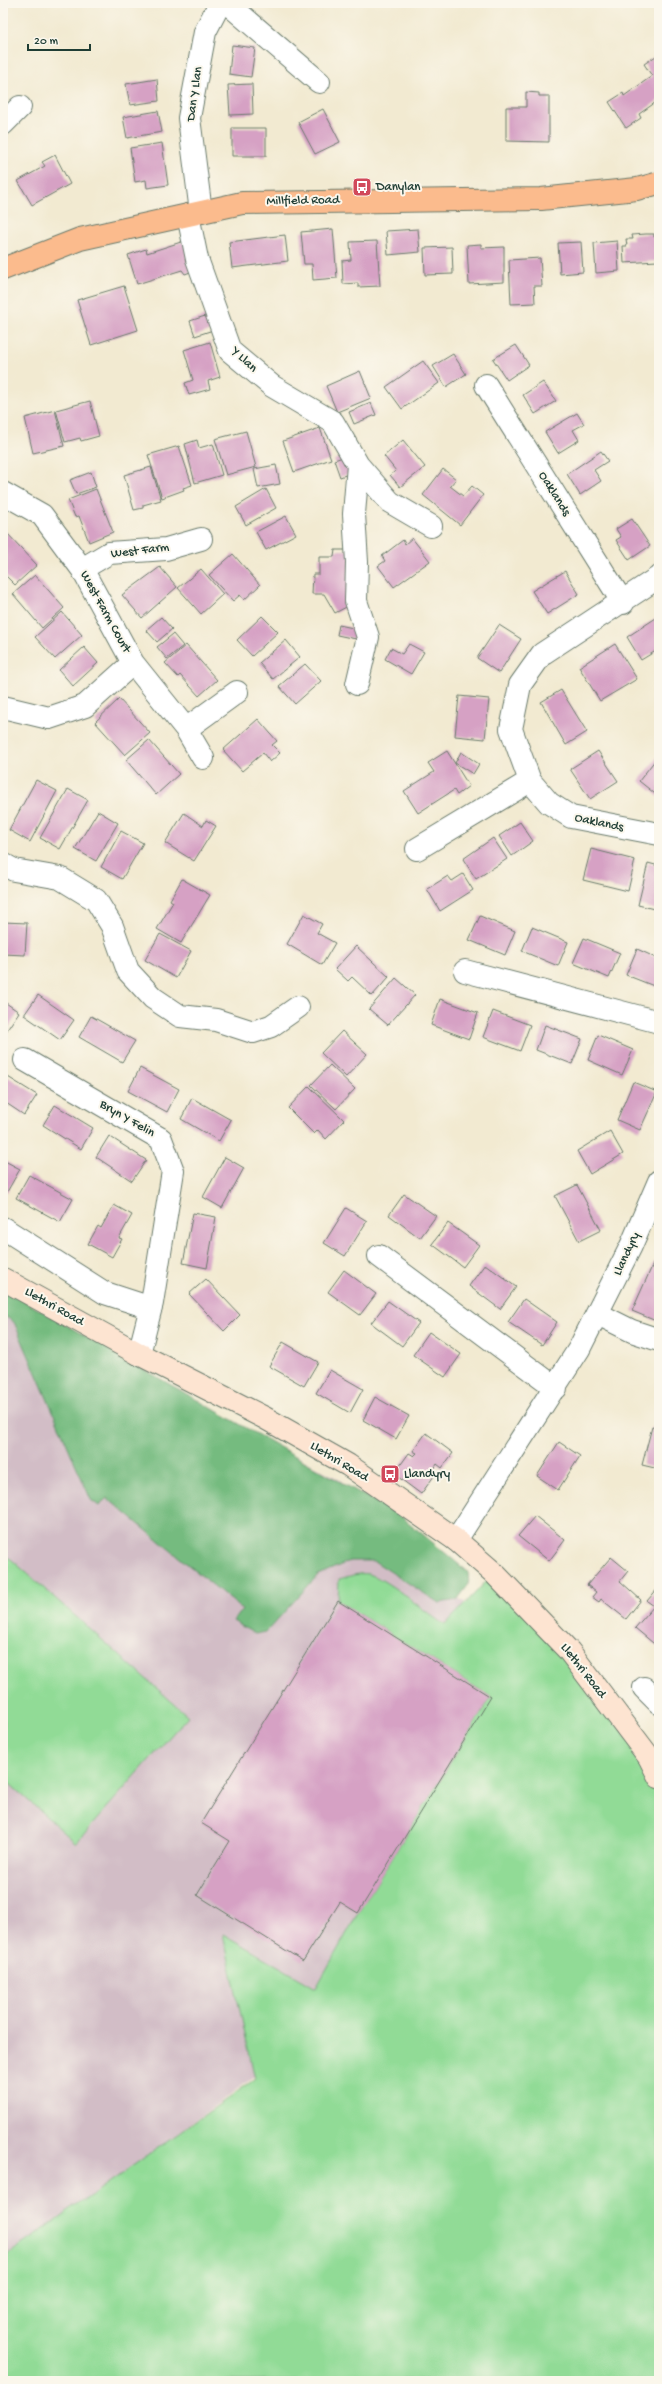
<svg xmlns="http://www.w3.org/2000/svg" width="662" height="2384" font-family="'Gochi Hand',sans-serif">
<rect width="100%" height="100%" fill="#fbf7ec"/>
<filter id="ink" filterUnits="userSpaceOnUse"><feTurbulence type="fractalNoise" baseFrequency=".025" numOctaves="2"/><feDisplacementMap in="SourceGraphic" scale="8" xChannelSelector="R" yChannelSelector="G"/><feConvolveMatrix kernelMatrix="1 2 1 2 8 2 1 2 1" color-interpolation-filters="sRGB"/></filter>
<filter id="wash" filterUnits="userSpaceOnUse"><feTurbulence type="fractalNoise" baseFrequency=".012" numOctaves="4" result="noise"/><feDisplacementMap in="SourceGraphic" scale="16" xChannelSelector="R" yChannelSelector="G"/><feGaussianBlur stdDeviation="0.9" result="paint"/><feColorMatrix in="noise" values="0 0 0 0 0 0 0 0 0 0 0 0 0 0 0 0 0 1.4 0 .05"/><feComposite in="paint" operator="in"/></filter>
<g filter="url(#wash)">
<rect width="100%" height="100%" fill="#f2ead1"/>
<path fill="#d2bdc6" d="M3,1299L337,1478L375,1505L457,1597L470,1606L524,1659L326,2024L154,2151L3,2259Z"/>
<path fill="#91db96" stroke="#588c65" d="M3,1552L188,1716L76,1843L3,1778Z
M494,1573L659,1777V2381H3V2258L255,2079L223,1934L316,1988L358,1913L491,1697L338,1601L339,1579C348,1577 359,1572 369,1574C390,1581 425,1612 445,1625Z"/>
<path fill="#74bb7f" stroke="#4a7c5a" d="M3,1289L402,1517L468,1572L469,1584L457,1600L439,1603L374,1561H350L318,1575L266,1632L255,1634L233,1621L242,1609L107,1498L99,1506L91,1500L14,1322L3,1315Z"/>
<g id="blocks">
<path fill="#d6a1c4" d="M232,45L255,48L251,77L229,74Z
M659,54V100L639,114L641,118L626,128L609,102L623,93L624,96L652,76L644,64Z
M157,79L159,101L130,105L126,84Z
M252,84L253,114L230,115L228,85Z
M526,92L539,93V96H549V142L506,141V107H526Z
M323,109L340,142L315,154L298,122Z
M158,111L162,132L127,138L123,117Z
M232,128H266V156H232Z
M162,143L168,185L147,188L146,180L135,182L130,148Z
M55,155L70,184L32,205L18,181L45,166L42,162Z
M333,229L337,278L313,280L312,264H304L301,232Z
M418,229L420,252L388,255L386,231Z
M646,234H654V237H659V273L657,261L624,263L623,246H627L626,239H633L632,235Z
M285,235L288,261L232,268L229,242Z
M184,241L193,271L185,274L182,270L137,284L128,255L146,249L147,253Z
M377,241L380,286L358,287V283L343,284L342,261L351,260L350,242Z
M617,241L619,271L596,273L594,243Z
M581,242L583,272L560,274L558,243Z
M481,244V248L504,247V282L469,284L467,245Z
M452,247L453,274L425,275L424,248Z
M540,258L542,286H534L535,303L511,304L509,260Z
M124,286L138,330L91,345L77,300Z
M208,315L213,330L195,336L190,321Z
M210,342L220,377L208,381L210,389L189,395L185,383L193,380L184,350Z
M516,345L529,365L507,380L493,359Z
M453,354L466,374L446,387L433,366Z
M423,361L439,383L402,409L386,387Z
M360,371L371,398L337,412L326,386Z
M543,382L556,401L535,414L523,395Z
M90,401L99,436L81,441L80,438L65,442L56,410Z
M371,403L376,415L354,424L349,412Z
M55,410L64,446L33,453L25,418Z
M577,413L584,424L573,430L579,440L558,453L545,432Z
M320,428L331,459L294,472L283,441Z
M246,431L256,467L226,475L215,439Z
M197,440L199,448L213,444L222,475L195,483L185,444Z
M403,440L425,467L400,487L390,475L396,471L384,456Z
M179,446L192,485L183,488L184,490L162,498L148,455Z
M601,451L608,461L594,470L601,481L580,495L567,474Z
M349,455L354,472L340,477L334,460Z
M276,465L280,484L258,488L254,469Z
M151,467L161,500L143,505V508L134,510L124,475Z
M443,469L456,479L450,486L463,496L472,486L483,495L460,525L423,495Z
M91,472L96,487L76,494L70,480Z
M96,489L113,532L89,542L79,516L75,517L68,500Z
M266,489L276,508L246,525L236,507Z
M286,516L296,534L266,550L256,532Z
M632,519L650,546L629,560L616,540L621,537L616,529Z
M6,532L37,565L15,585L3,573V535Z
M412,538L430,561L394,587L378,566L385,561L382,556L403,540L405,544Z
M335,550H350L354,603L335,613L324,594H312L313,574H319V557H334Z
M233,554L260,585L244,600L240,595L233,601L209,575Z
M160,567L177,587L142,618L122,595Z
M201,569L223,594L201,614L178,588Z
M565,571L579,594L547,614L532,591Z
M35,575L64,608L42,628L13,594Z
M62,612L82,635L55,659L35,637Z
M262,616L278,632L252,656L237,640Z
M659,616V649L641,660L627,637Z
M161,617L172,629L157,642L146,630Z
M339,625L358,629L356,639L337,635Z
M499,625L521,639L499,673L477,658Z
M173,634L183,646L167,659L157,647Z
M286,640L300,657L273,679L259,663Z
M409,644L424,652L411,674L385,659L391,648L402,654Z
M615,644L637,679L600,701L579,667Z
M186,645L217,680L199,696L180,675L178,677L165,663Z
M84,647L98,663L73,686L59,670Z
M305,664L321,681L295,704L279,686Z
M561,690L587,732L566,745L541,702Z
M459,696L489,699L485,739L455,736Z
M119,699L150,733L125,755L95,722Z
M258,719L277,741L272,745L280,753L270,762L263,753L242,771L223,750Z
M149,740L179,774L156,795L126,760Z
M447,751L469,786L457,795L454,790L418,813L404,791L434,772L428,763Z
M598,751L618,781L590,799L570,769Z
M461,752L479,764L473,774L455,763Z
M659,755V797L639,781Z
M36,780L57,791L30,842L9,830Z
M68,789L88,800L60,849L40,838Z
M98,811L118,823L96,861L75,849Z
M184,813L203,826L206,820L216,826L194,861L165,843Z
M520,822L533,841L512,856L499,836Z
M121,831L143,843L122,879L101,867Z
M493,838L507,859L476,879L463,859Z
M591,849L635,860L628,891L583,880Z
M648,863L659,866L658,910L638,905Z
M463,874L473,890L440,911L427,889L448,876L452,881Z
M182,879L210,895L181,943L157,929L173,902L170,900Z
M304,914L322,924L317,933L335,943L322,965L287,944Z
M480,916L515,931L505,955L469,940Z
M3,922L27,923L25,955L3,954Z
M532,927L568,942L558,966L522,951Z
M160,934L191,951L176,978L145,960Z
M584,938L620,953L609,978L573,963Z
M356,946L389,977L372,996L352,977L348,981L335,969Z
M637,949L659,959V988L626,975Z
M396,978L415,995L388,1025L369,1009Z
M38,995L74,1020L60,1040L24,1015Z
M440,999L478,1013L469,1039L431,1025Z
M3,1001L19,1012L3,1036Z
M493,1011L530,1025L520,1051L483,1037Z
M91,1016L135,1041L122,1062L79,1037Z
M545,1025L582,1039L572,1064L536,1050Z
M342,1031L367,1054L346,1077L321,1053Z
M598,1035L633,1050L622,1075L588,1060Z
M330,1065L355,1089L336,1109L311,1085Z
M140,1068L179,1089L167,1112L128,1091Z
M3,1074L37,1095L24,1115L3,1101Z
M633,1082L657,1092L640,1130L617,1120Z
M309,1086L344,1120L326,1139L318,1130L314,1134L288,1108Z
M192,1098L231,1120L219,1141L181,1119Z
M55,1105L93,1128L81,1149L43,1125Z
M610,1131L623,1154L590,1174L577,1151Z
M109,1136L146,1160L132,1181L96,1157Z
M225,1157L244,1168L222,1208L203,1197Z
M3,1160L20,1169L7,1192L3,1190Z
M29,1175L73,1199L60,1222L16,1198Z
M577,1185L601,1230L579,1241L555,1196Z
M404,1194L436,1216L420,1238L389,1215Z
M114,1205L132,1215L119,1238L122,1239L112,1257L88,1244L98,1226L101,1228Z
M346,1208L367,1221L345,1256L324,1243Z
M193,1213L216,1217L207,1268L183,1263Z
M448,1223L479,1245L463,1267L432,1244Z
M654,1262L659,1264V1313L656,1321L632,1311Z
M485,1264L516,1287L500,1309L469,1286Z
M344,1270L376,1294L360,1315L328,1292Z
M206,1279L240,1315L224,1331L189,1294Z
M524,1299L557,1322L542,1345L508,1322Z
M388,1301L419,1323L402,1346L371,1323Z
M429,1332L461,1354L445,1377L413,1355Z
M283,1342L318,1362L304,1386L269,1366Z
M330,1370L363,1389L350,1413L316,1393Z
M375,1397L409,1416L396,1439L363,1420Z
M652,1427L659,1429V1469L642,1465Z
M426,1433L453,1453L442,1468L437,1464L434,1469L437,1472L421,1494L394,1474L409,1453L414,1456L417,1453L413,1451Z
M559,1442L580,1456L558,1490L537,1476Z
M535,1516L565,1540L549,1561L518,1536Z
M611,1557L628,1571L620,1581L641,1600L626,1619L601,1599L599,1602L592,1597L596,1592L587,1585Z
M659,1587V1648L635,1628L654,1606L647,1601Z
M338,1601L491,1697L358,1913L340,1902L303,1961L197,1895L230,1841L201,1823Z"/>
</g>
</g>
<g filter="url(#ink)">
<use href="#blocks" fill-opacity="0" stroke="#697a6b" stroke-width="1"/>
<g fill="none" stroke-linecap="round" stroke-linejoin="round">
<defs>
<path id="minor" d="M227,3L319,82
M3,124L20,107
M201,212L189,118L205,32L220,3
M188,215L197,259L230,351L272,386L333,422L358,465L390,502L431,526
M486,385L623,603
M3,493L42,515L82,569L133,663L85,706L49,718L3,707
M82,569L109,553L166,549L201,539
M659,577L542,654L520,685L511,729L530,781L549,803L571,817L659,834
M133,663L186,729L203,758
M357,684L368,637L356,601L357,562L354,514L358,465
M186,729L237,692
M417,849L530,781
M3,864L14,870L60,878L96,900L112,926L128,971L153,998L180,1016L216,1020L253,1032L271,1026L298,1007
M465,971L659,1022
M25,1060L161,1139L173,1171L152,1303L139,1354
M3,1228L105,1293L151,1308
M379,1256L556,1388
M598,1314L632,1331L659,1340
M456,1540L579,1349L631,1246L659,1181
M644,1688L659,1703"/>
<path id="secondary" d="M3,1279L139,1354L265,1418L348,1465L456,1540L494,1573L569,1651L649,1757L659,1777"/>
<path id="primary" d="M3,269L80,239L242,203L541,199L637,189L659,183"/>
</defs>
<use href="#minor" stroke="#697a6b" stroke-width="24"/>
<use href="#secondary" stroke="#697a6b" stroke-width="24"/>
<use href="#primary" stroke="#697a6b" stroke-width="24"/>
<use href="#minor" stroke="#fff" stroke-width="22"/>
<use href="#secondary" stroke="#fde4d1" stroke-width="22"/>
<use href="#primary" stroke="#fbbb8d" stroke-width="22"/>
</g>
</g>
<defs>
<symbol id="bus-square" viewBox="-11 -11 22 22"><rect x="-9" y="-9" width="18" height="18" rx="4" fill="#d1495b" stroke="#fbf7ec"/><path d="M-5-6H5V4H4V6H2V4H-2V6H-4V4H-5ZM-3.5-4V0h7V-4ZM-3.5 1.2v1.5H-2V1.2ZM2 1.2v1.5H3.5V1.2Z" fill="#fff"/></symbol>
</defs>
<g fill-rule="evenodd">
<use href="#bus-square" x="351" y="176" width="22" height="22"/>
<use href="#bus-square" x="379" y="1463" width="22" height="22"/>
</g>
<g text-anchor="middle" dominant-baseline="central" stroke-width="4" stroke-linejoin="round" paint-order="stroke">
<g font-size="13" fill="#1f3d34" stroke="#fbf7ec">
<text transform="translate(195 94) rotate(-82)">Dan Y Llan</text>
<text transform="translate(303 201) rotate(-1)">Millfield Road</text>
<text transform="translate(244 360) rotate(44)">Y Llan</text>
<text transform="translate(554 494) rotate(58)">Oaklands</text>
<text transform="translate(140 551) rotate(-7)">West Farm</text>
<text transform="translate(105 612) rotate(61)">West Farm Court</text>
<text transform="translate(599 823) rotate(12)">Oaklands</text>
<text transform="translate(127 1119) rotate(30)">Bryn Y Felin</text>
<text transform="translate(627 1254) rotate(-65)">Llandyry</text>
<text transform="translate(54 1307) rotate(29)">Llethri Road</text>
<text transform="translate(339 1462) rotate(31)">Llethri Road</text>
<text transform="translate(583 1671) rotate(52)">Llethri Road</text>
</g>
<g font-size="13" fill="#1f3d34" stroke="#fbf7ec" text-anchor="start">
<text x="376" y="187">Danylan</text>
<text x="404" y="1474">Llandyry</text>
</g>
</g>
<rect width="662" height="2384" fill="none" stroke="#fbf7ec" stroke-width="16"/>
<path d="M28 44v6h62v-6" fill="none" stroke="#1f3d34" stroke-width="2"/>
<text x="34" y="44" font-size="12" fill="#1f3d34" stroke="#fbf7ec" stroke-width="3" paint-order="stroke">20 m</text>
</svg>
